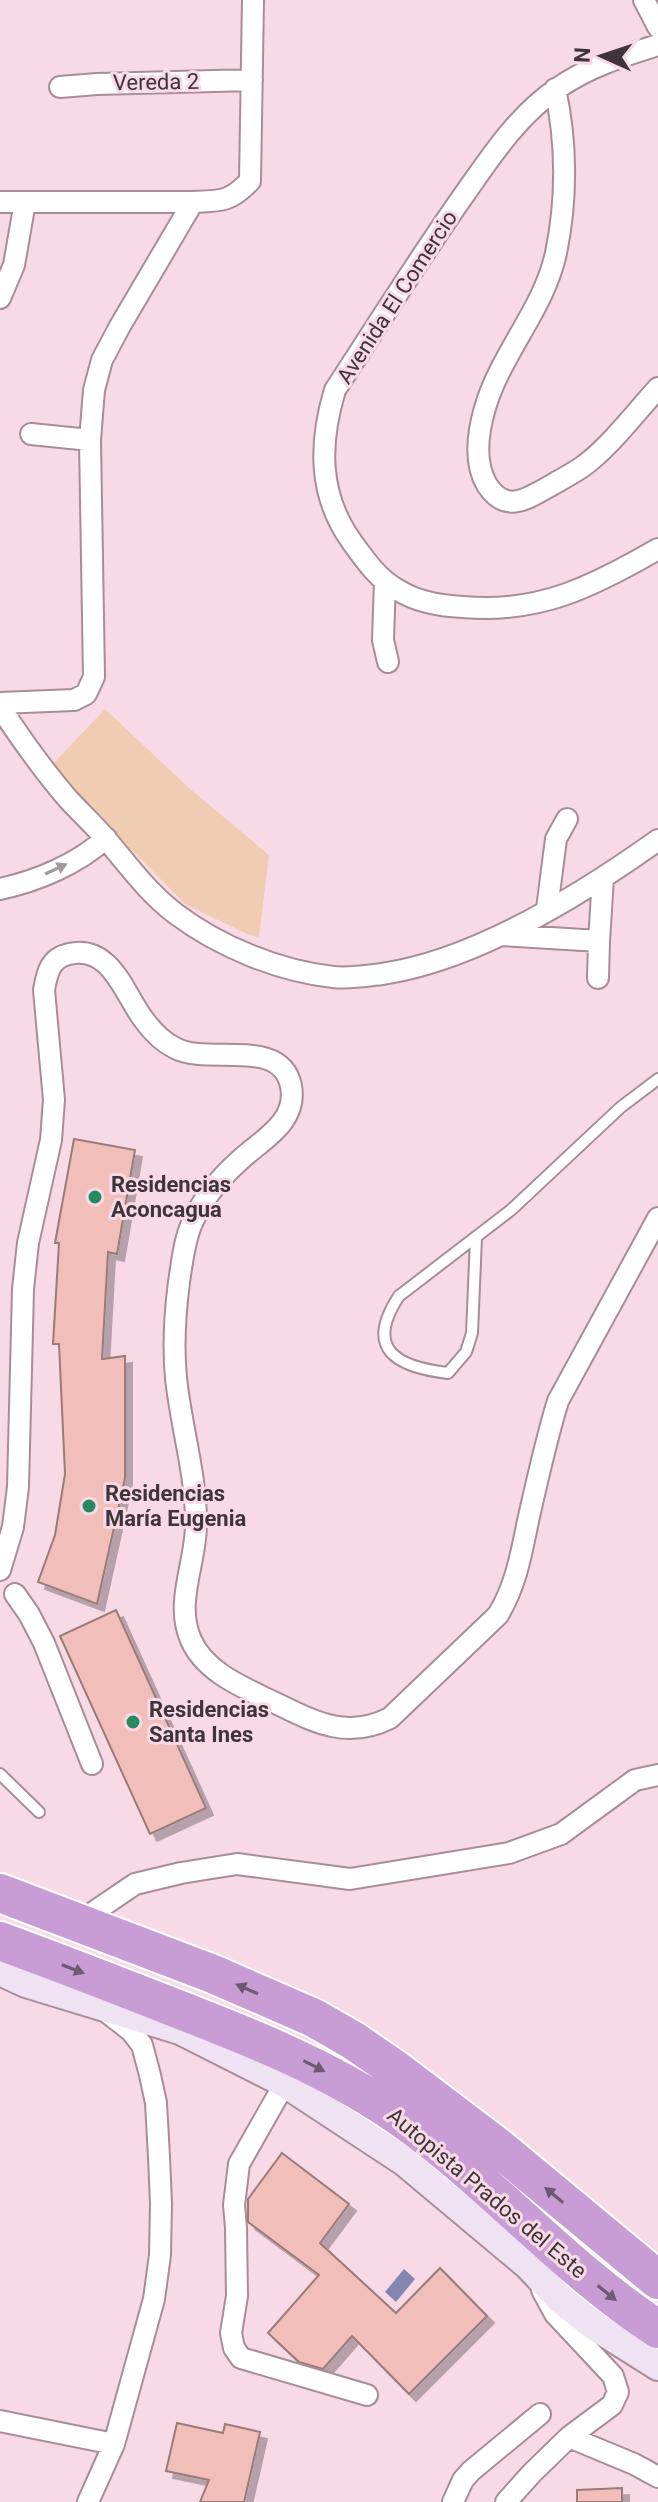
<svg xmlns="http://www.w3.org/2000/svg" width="658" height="2502" font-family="Roboto,sans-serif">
<defs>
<filter id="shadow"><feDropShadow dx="7" dy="7" stdDeviation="0" flood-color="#0004"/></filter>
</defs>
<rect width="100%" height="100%" fill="#f8dae6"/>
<path fill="#f0cdb2" d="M105,709L189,788L269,855L259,937L247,934L185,904L50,767Z"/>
<path fill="#8586af" d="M404,2269L415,2279L396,2302L385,2292Z"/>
<path fill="#f2beb9" stroke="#997b78" stroke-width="2" filter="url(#shadow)" d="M74,1139L135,1150L117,1254L108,1252L102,1359L125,1356V1478L97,1604L38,1582L55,1535L65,1474L59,1344H53L59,1243H55Z
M116,1610L206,1808L150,1834L60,1636Z
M282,2153L349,2204L320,2243L396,2313L440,2268L487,2316L409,2394L352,2336L323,2369L299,2362L268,2333L319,2275L248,2222V2199Z
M177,2423L223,2433L225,2424L260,2432L244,2502H200L209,2480L166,2471Z
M622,2488V2502H577V2490Z"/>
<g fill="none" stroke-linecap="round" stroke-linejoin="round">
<defs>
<path id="lane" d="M476,1238L472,1333L466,1352L448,1373C396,1367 364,1349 399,1296L511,1210L621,1107L658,1079
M0,1774L39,1812"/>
<path id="street" d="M644,0L658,27
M658,45C623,56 588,67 558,88C519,114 492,155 466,192C420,257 378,324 335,390C319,443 318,495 352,542C365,560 378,579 398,590C417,602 441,606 463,607C539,614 594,586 658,549
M60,87L97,84L252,80
M555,89C567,142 567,200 556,253C544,309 501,353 485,408C478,432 474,463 487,485C506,514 527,499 550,486C560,480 572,474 582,467C608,449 636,412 658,388
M0,202H193
M0,298L14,265L25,202
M31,434L90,440
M385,581L383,640L388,662
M0,703L74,700L86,694L94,677L90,440L94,390L102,360L120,326L193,202C221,201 230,202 250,181L253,0
M0,707C21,739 43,770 68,799C81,813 94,825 106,839C129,866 148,893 176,914C220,947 279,971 333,977C349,979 366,976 382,974C477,960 581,895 658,840
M0,889C37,881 78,864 106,838
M547,909L556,839L567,819
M502,935L599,941L603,878
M598,978L599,941
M0,1570L13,1527L18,1487L23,1289L28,1243L51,1140L54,1100L44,990C47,973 50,958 69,954C111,944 124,994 144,1020C152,1031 163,1042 175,1048C208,1066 281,1036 291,1086C298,1123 261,1140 239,1161C220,1178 202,1200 192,1223C184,1241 182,1263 179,1282C175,1313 173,1347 176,1378C181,1426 196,1474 196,1522C197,1561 174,1602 191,1640C204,1670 238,1685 265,1698C308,1718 343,1742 390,1718L498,1615C516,1585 521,1555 528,1521C537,1481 546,1440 558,1401L658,1218
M15,1594L29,1614L44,1643L92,1764
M79,1922L135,1884L181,1873L237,1864L350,1879L509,1853L561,1834L635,1780L658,1775
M285,2083L239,2164L234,2205L236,2228L237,2296L231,2333L234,2348L241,2358L367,2395
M0,2421L114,2444
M569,2437L634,2464L658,2477
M88,2502L114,2444L154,2299L160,2255L161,2204L159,2157L156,2103L150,2075L142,2045L131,2031L108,2013
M453,2502L463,2480L471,2471L540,2414
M506,2502L532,2473L569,2437L612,2405L618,2392L613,2376L555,2314L542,2290"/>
<path id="secondary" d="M0,1971L26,1983L180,2030L285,2083L405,2162L528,2265L560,2299L593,2325L658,2366"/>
<path id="highway" d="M0,1893L213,1974L314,2018L354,2041L396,2070L499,2148L658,2280
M0,1941C57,1962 114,1984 170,2006C242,2034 314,2062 380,2104C481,2168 557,2264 658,2329"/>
</defs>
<use href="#lane" stroke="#a88d98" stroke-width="14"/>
<use href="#street" stroke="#a88d98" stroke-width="24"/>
<use href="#secondary" stroke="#a88d98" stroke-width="32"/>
<use href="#highway" stroke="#fff" stroke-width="42"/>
<use href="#lane" stroke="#fff" stroke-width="10"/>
<use href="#street" stroke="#fff" stroke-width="20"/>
<use href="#secondary" stroke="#eee2f3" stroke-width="28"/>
<use href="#highway" stroke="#c89dd6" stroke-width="38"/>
</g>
<defs><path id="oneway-solid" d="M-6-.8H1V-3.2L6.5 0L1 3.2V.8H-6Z" transform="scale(2)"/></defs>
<use fill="#9f9a9c" href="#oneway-solid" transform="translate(56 869) rotate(-25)"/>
<g fill="#6f5970">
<use href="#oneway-solid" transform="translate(73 1969) rotate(21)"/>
<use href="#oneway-solid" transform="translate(247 1989) rotate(-156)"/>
<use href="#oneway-solid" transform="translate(314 2066) rotate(27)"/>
<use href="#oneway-solid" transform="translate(554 2195) rotate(-140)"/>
<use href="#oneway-solid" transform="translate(607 2293) rotate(39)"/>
</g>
<g fill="#2a8860" stroke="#f8dae6" stroke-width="3">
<circle cx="95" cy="1197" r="8"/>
<circle cx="89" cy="1506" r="8"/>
<circle cx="133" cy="1722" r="8"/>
</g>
<g text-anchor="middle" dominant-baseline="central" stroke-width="6" stroke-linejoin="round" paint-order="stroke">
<g font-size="22" fill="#3f3439" stroke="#f8dae6">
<text transform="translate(156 82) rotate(-1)">Vereda 2</text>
<text transform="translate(397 297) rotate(-57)">Avenida El Comercio</text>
<text transform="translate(487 2193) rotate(40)">Autopista Prados del Este</text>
</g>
<g font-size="22" font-weight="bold" fill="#3f3439" stroke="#f8dae6" text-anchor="start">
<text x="111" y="1184">Residencias<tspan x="111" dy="25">Aconcagua</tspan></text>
<text x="105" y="1493">Residencias<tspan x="105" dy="25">María Eugenia</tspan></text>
<text x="149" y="1709">Residencias<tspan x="149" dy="25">Santa Ines</tspan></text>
</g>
</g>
<g transform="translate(602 56) rotate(273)" stroke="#f8dae6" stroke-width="6" paint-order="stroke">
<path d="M0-6L14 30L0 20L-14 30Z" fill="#3f3439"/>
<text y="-12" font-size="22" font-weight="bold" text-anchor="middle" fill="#3f3439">N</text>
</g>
</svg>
